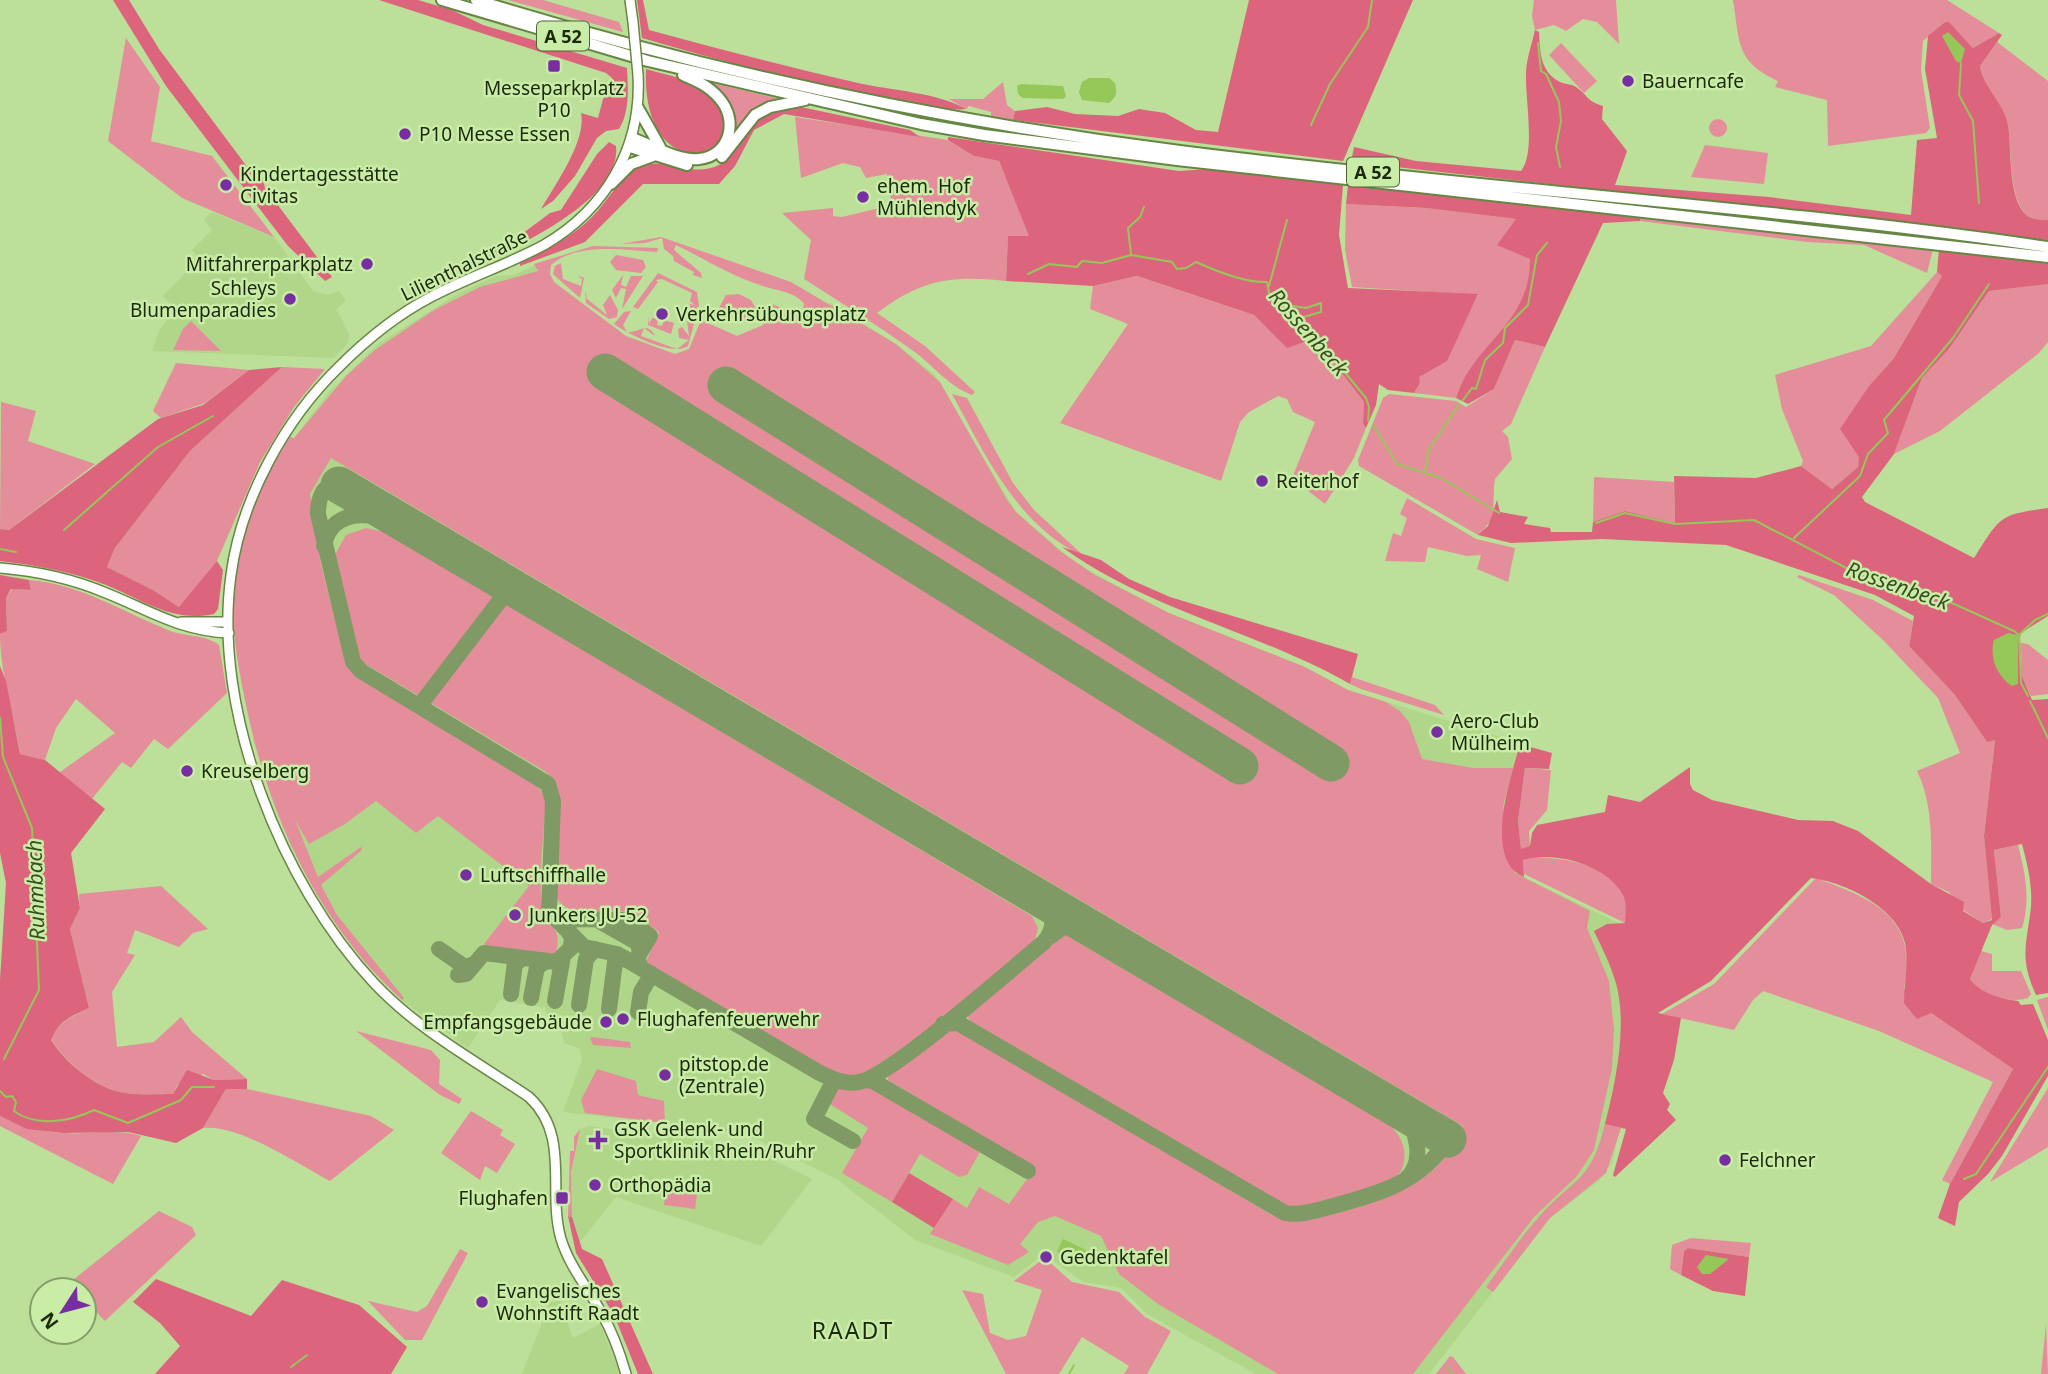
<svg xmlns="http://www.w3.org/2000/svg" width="2048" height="1374" font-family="'Noto Sans',sans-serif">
<rect width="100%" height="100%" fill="#bcdf99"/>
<path fill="#b0d689" d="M212,212L274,237L313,291L328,295L339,291L346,301L336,309L349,334L348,343L334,358L152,351L159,331L176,309L163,296L199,259L192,250L212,230L204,220Z
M535,265L543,278L621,338L675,358L727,337L810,327L820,307L831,303L896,344L934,374L1016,512L1078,565L1169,613L1305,667L1348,690L1527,745L1518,821L1524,877L1664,945L1612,1163L1600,1180L1550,1218L1429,1374H1256L1147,1314L1121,1288L1083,1282L1048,1257L1037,1259L1014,1277L915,1240L838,1180L757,1139L723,1130L563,1112L582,1059L580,1049L564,1043L559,1021L548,1017L545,1008L500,1000L468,1048L402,1000L364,962L322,903L289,842L253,740L285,450L328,393L378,344L459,293L496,276L514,275Z
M588,1126L719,1142L763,1155L812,1179L761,1246L616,1197L579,1243L572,1217L571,1176L580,1129Z
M560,1301L573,1338L600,1324L620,1374H522L550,1302Z"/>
<path fill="#e48e9b" d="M508,0H543L619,22L623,32Z
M1534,0H1616L1619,44L1597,22L1583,19L1566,31L1554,25L1535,30L1532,16Z
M1733,0H1947L1999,33L1973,48L1949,22H1945L1923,41L1921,70L1930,128L1926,133L1828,146L1827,100L1775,87L1778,81C1735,61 1740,42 1733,0Z
M126,38L160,87L151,141L212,156L274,237L182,198L108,141Z
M1997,42L2048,81V220C2043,219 2036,220 2032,218C2006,208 2013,141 2007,120C2001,100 1983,86 1980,66Z
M1561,43L1597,81L1584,93L1549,55Z
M707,82L784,100L733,137Z
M1003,82L1007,105L1015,111L1013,120L991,118V112L969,106L966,109L949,99H983Z
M795,117L948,140L974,156L999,161L1030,237L1008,236L1006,281C951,275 922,279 877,313L925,346L975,392L972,395C947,385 933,365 912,350C877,325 840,302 804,279L811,240L782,213L833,208V216L842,217L892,205L887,174L866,178L860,167L843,163L801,178Z
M1709 128a9 9 0 1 1 18 0a9 9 0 1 1-18 0Z
M1705,145L1768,153L1764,184L1691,177Z
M1346,204L1426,208L1516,219C1521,231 1529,246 1530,259C1538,313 1471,350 1456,398L1414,393L1420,383L1418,377L1478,295L1352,287L1345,250Z
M1640,217L1933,249L1927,273L1864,245L1807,242L1640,221Z
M661,237L791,282L896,344L940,382L1007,500L1016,512L1060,551L1095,575L1169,613L1305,667L1348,690L1386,702L1400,711L1409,722L1422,759L1473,768H1513L1503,806L1515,873L1590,911L1587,928L1609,981L1614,1030L1612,1068L1594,1150L1577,1176L1534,1217L1413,1374H1278L1158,1304L1119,1274L1101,1236L1055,1216L1038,1222L1020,1244L1029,1252L1008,1265L930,1234L953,1199L967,1208L979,1187L1009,1204L1035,1168L888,1080V1075L946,1029H958L1272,1215C1309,1230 1403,1197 1433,1170C1447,1158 1454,1141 1463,1126L331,458L310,494L321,564L345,659L353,672L535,781L546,799C544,835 538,873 542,909C544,927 564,925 556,952L549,957L487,947L484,944L529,886L438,816L416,833L376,801L345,824L309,844L295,820L318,877L361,847L362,850L321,885L337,915L404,998L402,1000C315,920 266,810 244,695C237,661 231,625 234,590C238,535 260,483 290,437L294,438L347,375L375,350L434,310L480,287L538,271L534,264L593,246L658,248L657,252C625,250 577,242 551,265L550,274L554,282L626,336L675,354L689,349L701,320L737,336L763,325L772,304L800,316L803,314L804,303C791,290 776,291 760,285C731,276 703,258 676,245L674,250L701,273L702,278L693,275L694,272L674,261L673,256L664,249L662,238L645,243L621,244Z
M616,255L643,260L646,267L641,273L616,270L610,262Z
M561,263L563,279L581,286L582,279L577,275L584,278L580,298L553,274L555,266Z
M1937,272L1942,276L1894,358L1869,386L1858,467L1832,489L1801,466L1803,461L1782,409L1775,375L1871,346Z
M658,273L697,292L699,306L687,316L690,304L695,305L690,301L692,293L662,279L656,280L658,282L638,309L633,307Z
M623,275L621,285L626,287L631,276H643L622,309L626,289L621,288L616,298L612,290Z
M1137,276L1254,315L1287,347L1315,338L1364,402L1363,424L1366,428L1354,458L1325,504L1292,478L1315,422L1293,412L1287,399L1278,396L1249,412L1240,422L1221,481L1060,423L1128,324L1090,309L1093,286Z
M2048,284V342L2039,353L1940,431L1894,454L1922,378L1949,349L1989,291Z
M585,290L587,299L607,315L603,305L610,295L618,310L617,317L609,319L586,303Z
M739,294L751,300L755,307L747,320L736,321L719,308L726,295Z
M631,311L623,325L627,332C637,334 648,320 655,336L644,328L641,336L677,349L689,340L679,338L678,329L682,327L689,336L687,320L697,313L688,346C673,357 628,334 614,324L624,312Z
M648,316L649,324L652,318L658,319L657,325L662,326L664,320L674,323L671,334L648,325Z
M191,321L221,351L173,350L183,329Z
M1515,340L1545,347L1511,424L1502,431L1508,437L1512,459L1495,479C1491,503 1500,516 1478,535L1359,466L1358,460L1383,398L1389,394L1456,401L1466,407L1494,389Z
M176,363L249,370L205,403L161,418L153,411Z
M282,367L325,369L294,407L260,462L217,561L183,604L179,607L153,590L107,567L115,548L190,451Z
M952,394L967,398L1013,483L1034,510L1085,557C1017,526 986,456 952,394Z
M1,402L36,411L28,441L95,464L9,530L0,529Z
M1594,477L1674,482L1675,523L1625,511L1593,522Z
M1407,498L1476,539L1515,548L1508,582L1477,569L1481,555L1467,556L1428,547L1425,562L1385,561L1393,533L1401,536L1407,518L1400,514Z
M366,528L385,532L1032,916L1038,928L1035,940C1025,957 874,1074 857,1076C845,1078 832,1072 821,1068L645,964L659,932C650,926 640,916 630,913C605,904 572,924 555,896L560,798L556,784L546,772L362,662L358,656L333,558L346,535Z
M1799,575L1873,600L1913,621L1909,646L1955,695L1987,742L1995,739L1984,836L1992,919L1983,923L1963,910L1949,892L1931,884C1931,846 1934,806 1917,771L1960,753L1938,698L1884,641L1834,595L1797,577Z
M29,580C80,584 121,611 168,630C184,637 205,634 219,645L227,693L168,749L154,739L131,768L122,762L91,800L60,772L115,733L76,699L56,728L45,760L20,754C14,713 0,674 0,634L7,631L6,598L12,589L31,590Z
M2021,643L2028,644L2048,660V694L2031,696L2022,676Z
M1352,677L1435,705L1444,715L1361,689L1350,684Z
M1525,768L1551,770L1547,810L1529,831L1530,846L1521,850L1518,821Z
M2018,845C2025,872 2031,900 2022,928L2007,930L1992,924L2001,917L1994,850Z
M1530,857C1561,858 1608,862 1624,895C1627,902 1625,915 1625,923L1524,874L1523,860Z
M1816,878C1872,899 1919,916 1904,988L1931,1013L2013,1069L1950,1184L1942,1180L1993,1082L1879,1031L1763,991L1753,1000L1734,1030L1662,1014L1714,984Z
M161,886L208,929L193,933L179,947L135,930L127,953L135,955L112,992L117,1047L154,1042L181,1017L192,1032L247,1079L214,1080L203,1074L178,1084L173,1094C160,1094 146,1095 133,1094C100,1092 68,1066 51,1039C58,1022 73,1016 89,1008L70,929L80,908L79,894Z
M1064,934L1391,1126C1404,1140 1409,1155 1400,1173C1384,1192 1302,1211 1279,1205L970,1021L966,1013Z
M1981,951L1992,954V971H2021L2031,994L2028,998C2009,1004 1982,996 1970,979Z
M2048,997V1030L2037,1000Z
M356,1031L431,1050L440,1060L439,1084L462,1099L459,1104L440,1095Z
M593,1037L630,1042L631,1048L593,1045L590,1038Z
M597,1069L636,1081L638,1095L664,1101L665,1123L585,1113L581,1100Z
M843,1086L873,1087L981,1150L967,1175L959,1177L920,1154L892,1202L842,1173L868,1128L830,1104L838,1088Z
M2048,1088V1147L1990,1182Z
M226,1089H247L371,1116L394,1130L330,1181C296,1163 239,1124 203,1128Z
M471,1111L503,1130L500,1135L515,1144L497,1173L485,1166L480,1180L441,1153Z
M0,1116C21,1126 40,1132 64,1133C90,1135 116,1128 141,1136L113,1184L0,1126Z
M1605,1124L1621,1128L1606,1173L1550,1218L1493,1292L1486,1287C1503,1264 1519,1239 1538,1218C1574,1177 1590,1184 1605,1124Z
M580,1129L571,1173L572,1217L568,1216L570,1151H574V1137Z
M666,1190L697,1194L695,1209L664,1205Z
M159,1211L192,1227L196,1235L105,1321L84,1300V1290H74L68,1284Z
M1691,1238L1751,1243L1749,1257L1688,1248L1684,1251L1681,1275L1670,1269L1672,1245Z
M460,1249L468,1253L422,1340H405L368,1301L417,1312L427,1306Z
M1047,1260L1072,1282L1119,1292L1145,1317L1171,1331L1147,1374H1124L1129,1366L1082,1337L1059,1374H1006L962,1290L983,1294L990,1333L1008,1340L1026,1336L1042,1290L1014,1281L1039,1262Z
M2046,1324L2048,1374H2041Z
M1450,1356L1453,1357L1466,1374H1436Z"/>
<path fill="#dc657d" d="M113,0H129L159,49L251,172L263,179L265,188L332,277L325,281L288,246L166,86Z
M379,0H418L452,10L483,25L627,68C628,88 630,111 619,129L606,131L597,138L575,176L553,201L541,209C555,185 587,140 581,113L598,118L603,99L613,86L612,78L606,73Z
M637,0H643L649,30C719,49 788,67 858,83C890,90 939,93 966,109C932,112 894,101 860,94C787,78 714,59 642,38Z
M1249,0H1413L1343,161L1013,120L1015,111L1047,107L1075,114L1118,116L1139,109L1165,113L1196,130L1218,132Z
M1945,22H1949L1973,48L1999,33L2002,35L1980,66C1983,86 2001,100 2007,120C2013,141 2005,208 2032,218C2036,220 2043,219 2048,220V240L1351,162L1354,147L1416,161L1521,171C1536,152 1525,99 1526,74C1526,60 1532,44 1535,30L1539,32C1540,51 1540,72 1560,82C1564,84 1572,84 1576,87C1588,95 1586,101 1603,106L1602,119L1627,151L1615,185L1769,197L1911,215L1917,140L1937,138L1925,69L1928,36Z
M646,69C662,74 682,77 698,85C707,89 715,100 720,108C754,158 641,192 646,69Z
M796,106L910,130L920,137L784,114L754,130L735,166L719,184H643L585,242L520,266V263C546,250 572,237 592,217C608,201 620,176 640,167C666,155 689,179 719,165C740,154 744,126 765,113C773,108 786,108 796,106Z
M948,137L1179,171L1208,169L1343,185L1339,235L1348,288L1478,294L1447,361L1419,377L1420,383L1414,393L1388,390L1379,384L1376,405L1366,428L1363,424L1364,402L1315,338L1287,348L1254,315L1137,276L1093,286L1006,281L1008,236H1029L999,161L974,156L948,140Z
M609,142L616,146C623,209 481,262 436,283L434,277L518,237L550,213L561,210L597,154Z
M1348,185L1640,217V221L1603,223L1545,347L1515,340L1494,389L1468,404L1456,398C1473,343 1531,324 1530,259L1497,245L1516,219L1426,208L1346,204Z
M1939,249L2048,264V284L1989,291L1949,349L1922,378L1894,454L1862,497L1865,502L1974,558C2001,516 1998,515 2048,508V616L2021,633L2020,638L2022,676L2032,700L2048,699V993L2036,995C2021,961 2025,950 2030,915C2034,891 2028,867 2022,844L1994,850L2001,917L1992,925L1970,979C1980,993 2000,999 2018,1001L2021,1005L2033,1004L2048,1040V1076L2002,1156L1988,1174L1959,1202L1955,1226L1938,1218L1950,1184L2013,1069L1931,1013L1917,1019L1904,1003C1904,982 1909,964 1905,943C1897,907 1844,882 1811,878L1711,981L1658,1013L1681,1018L1674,1060L1663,1093L1670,1104L1667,1110L1676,1120L1615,1177L1613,1175L1626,1129L1605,1124C1616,1081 1629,1020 1614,977C1609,961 1601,946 1594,931L1607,924L1625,923C1625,914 1627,902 1623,895C1608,865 1553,850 1523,860L1524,877C1482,859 1511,777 1520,744L1552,753L1549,769L1525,768L1518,821L1521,849L1530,846L1532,833L1537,825L1605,812L1608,795L1640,802L1690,767V784L1693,790L1712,800L1798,820L1833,821L1858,831L1931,884L1964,902L1963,911L1983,923L1992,920L1984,836L1995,740L1987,742L1955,695L1909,646L1914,616L1875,595L1726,545L1602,539L1511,543L1478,535L1488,526L1497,500L1500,512L1528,517L1524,524L1550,528L1551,532H1592L1593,522L1625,511L1675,523L1674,476L1756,478L1801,466L1832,489L1858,467L1859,457L1840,429L1869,386L1894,358L1942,276L1937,272Z
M282,367L190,451L115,548L107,567L153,590L179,607L217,561L223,570L218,609L214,614C173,623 143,600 106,585C73,572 35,565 0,561V529L9,530L158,419L203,405L249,370Z
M1062,547L1101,560L1129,579L1170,597L1358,654L1350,684C1257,631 1150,611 1062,547Z
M0,575L29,580L31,590L11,589L6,598L7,631L0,634Z
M0,666L6,681L20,754L45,760L105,809L71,853L80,908L70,929L89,1008C72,1016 58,1021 51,1040C68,1066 100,1092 133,1094C146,1095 160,1094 173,1094L187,1070L214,1080L247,1079V1089H226L203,1128L176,1143L128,1132L63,1133L27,1129L0,1116V980L6,883L0,853Z
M909,1173L953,1199L934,1228L892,1202Z
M568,1216L572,1217L582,1249L602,1259L653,1374H638L614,1315L576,1253Z
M1688,1248L1749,1257L1745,1296L1713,1291L1681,1275L1684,1251Z
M156,1279L251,1316L282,1280L359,1305L407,1347L391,1374H155L180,1346L160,1323L133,1302Z"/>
<path fill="#95c759" d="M1948,32L1965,49L1961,63L1956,61L1942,36Z
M1089,78H1109L1115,83C1117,92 1117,97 1109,103L1082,100L1079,92L1082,82Z
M1021,84L1063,86L1066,96L1063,99L1023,98L1018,94L1017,86Z
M2008,633L2018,635V684L2012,686C1997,677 1989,657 1994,640Z
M1063,1239L1086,1250L1080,1263L1057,1252Z
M1706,1255L1729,1259L1710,1274H1702L1697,1267Z"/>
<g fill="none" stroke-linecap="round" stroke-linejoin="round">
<path stroke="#95c759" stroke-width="2" d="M1538,43L1541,71L1546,74L1559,102L1561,121L1556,147L1560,167
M1961,63L1959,95L1973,121L1979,203
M1311,125L1330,84L1368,27L1372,0
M1131,254L1128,228L1140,217L1144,207
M1028,274L1049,264L1077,267L1082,261L1102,263L1131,255L1172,262L1177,269L1186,268L1196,262C1218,272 1245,283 1267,282L1269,293L1300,318L1366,398L1369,407L1368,420
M1269,286L1287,220
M1286,305L1306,308L1321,303V312L1300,318
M1463,400L1472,388L1476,389L1485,360L1503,343L1505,328L1528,305L1537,255L1547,243
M1373,425L1397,464L1441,478L1499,513
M1425,474L1428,451L1459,404
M1596,523L1625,513L1675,524L1754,520L1852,571L1921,589L2014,631L2019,635L2021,683L2028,696
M64,530L158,447L213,416
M1794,538L1860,476L1868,454L1888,433L1884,420L1953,338L1989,284
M0,549L16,552
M2019,635L2035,620L2048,614
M2030,701L2048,738
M0,718L3,757L32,828L39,990L4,1059
M0,1091L6,1097L12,1096L16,1102L14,1111C35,1127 70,1122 94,1110L128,1123L181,1100L192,1087H214
M1964,1179L1976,1174L2048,1067
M1447,1366L1453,1374
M291,1367L307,1355
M1069,1374L1074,1365"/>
<path stroke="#7f9a64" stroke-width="16" d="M339,485C322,483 318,500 318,514L353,662L361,671L548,784L553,801L549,912L584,947L617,954L818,1072C830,1078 844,1085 859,1082C890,1077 1011,969 1043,943C1057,928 1055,910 1039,897
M324,546C331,502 385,514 412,528
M420,705L511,586
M601,922L638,943L640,953
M569,933L568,924L575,919L630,920L650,936L637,958L641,968
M1048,938L1069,923L1086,925
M439,949L465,967L474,964
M458,975L466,974L484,953L556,962L571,948L572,936
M511,994L515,963L522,959
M531,998L537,967L545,962
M555,1001L563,956
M579,1005L586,959L595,949
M609,1009L615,962L625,958
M638,1012L641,992L652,974
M943,1024L958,1023L1285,1213C1301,1216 1318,1210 1333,1206C1379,1194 1423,1181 1448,1139
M834,1080L814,1119L853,1141
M866,1080L873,1081L1028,1171
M1399,1110C1417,1125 1426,1162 1406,1179"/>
<path stroke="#7f9a64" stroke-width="37" d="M605,372L1240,766
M726,385L1331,763
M339,485L1448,1139"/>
<defs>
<path id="major" d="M630,0L633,22
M0,568C36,571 73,579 106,593C149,610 180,631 229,633
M181,622H228
M626,1374C620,1353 613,1333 602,1314C589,1289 570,1268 561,1239C547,1191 571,1136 529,1097C477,1062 418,1030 374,983C282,885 212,711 231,575C241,499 285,419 340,366C366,340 397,315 429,298C466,278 507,265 544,245C606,209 642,147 638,75"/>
<path id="highway" d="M442,0L648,61L921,124L984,135L1177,160L2048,257
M476,0C706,71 941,121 1180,151C1469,188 1760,205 2048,247
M638,108L660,147
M632,138C652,145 677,161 699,159C730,156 739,120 719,98C709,86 697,81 683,75
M630,147L687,165
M722,157L755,115L770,107L805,100
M611,184L631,164L653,156"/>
</defs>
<use href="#major" stroke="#668643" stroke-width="12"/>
<use href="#highway" stroke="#668643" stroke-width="14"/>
<use href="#major" stroke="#fff" stroke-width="9"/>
<use href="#highway" stroke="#fff" stroke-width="10"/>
<defs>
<path id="major-bridge" d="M633,22L638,75"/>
</defs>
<use href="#major-bridge" stroke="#668643" stroke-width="12" stroke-linecap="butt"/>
<use href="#major-bridge" stroke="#fff" stroke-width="9"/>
</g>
<g fill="#762ea1" stroke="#c9eca6" stroke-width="2.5">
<rect x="547" y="59" width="14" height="14" rx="3.5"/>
<circle cx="1628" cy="81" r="7"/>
<circle cx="405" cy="134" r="7"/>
<circle cx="226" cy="185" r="7"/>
<circle cx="863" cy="197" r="7"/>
<circle cx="367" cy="264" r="7"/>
<circle cx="290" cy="299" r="7"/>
<circle cx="662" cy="314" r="7"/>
<circle cx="1262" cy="481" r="7"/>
<circle cx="1437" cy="732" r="7"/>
<circle cx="187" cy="771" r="7"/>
<circle cx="466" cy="875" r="7"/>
<circle cx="515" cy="915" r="7"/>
<circle cx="623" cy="1019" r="7"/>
<circle cx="606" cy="1022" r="7"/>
<circle cx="665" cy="1075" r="7"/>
<path d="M594.5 1129.5h7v7h7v7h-7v7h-7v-7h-7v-7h7z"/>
<circle cx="1725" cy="1160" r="7"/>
<circle cx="595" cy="1185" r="7"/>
<rect x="555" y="1191" width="14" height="14" rx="3.5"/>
<circle cx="1046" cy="1257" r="7"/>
<circle cx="482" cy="1302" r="7"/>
</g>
<g text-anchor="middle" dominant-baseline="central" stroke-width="5" stroke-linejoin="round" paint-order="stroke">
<g fill="#c9eca6" stroke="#50643b" stroke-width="2">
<rect x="537" y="21.5" width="52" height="29" rx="5"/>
<rect x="1347" y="157.5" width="52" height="29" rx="5"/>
</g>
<g font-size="18" font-weight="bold" fill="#1c290d">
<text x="563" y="36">A 52</text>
<text x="1373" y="172">A 52</text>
</g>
<g font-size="19" fill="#1c290d" stroke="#c9eca6" text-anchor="start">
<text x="1642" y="81">Bauerncafe</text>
<text x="554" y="88" text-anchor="middle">Messeparkplatz<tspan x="554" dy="22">P10</tspan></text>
<text x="419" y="134">P10 Messe Essen</text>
<text x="240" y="174">Kindertagesstätte<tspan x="240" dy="22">Civitas</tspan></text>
<text x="877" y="186">ehem. Hof<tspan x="877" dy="22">Mühlendyk</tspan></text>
<text x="353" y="264" text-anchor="end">Mitfahrerparkplatz</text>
<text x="276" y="288" text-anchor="end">Schleys<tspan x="276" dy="22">Blumenparadies</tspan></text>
<text x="676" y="314">Verkehrsübungsplatz</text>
<text x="1276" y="481">Reiterhof</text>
<text x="1451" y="721">Aero-Club<tspan x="1451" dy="22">Mülheim</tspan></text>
<text x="201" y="771">Kreuselberg</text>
<text x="480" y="875">Luftschiffhalle</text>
<text x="529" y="915">Junkers JU-52</text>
<text x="637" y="1019">Flughafenfeuerwehr</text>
<text x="592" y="1022" text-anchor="end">Empfangsgebäude</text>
<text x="679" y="1064">pitstop.de<tspan x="679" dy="22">(Zentrale)</tspan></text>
<text x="614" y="1129">GSK Gelenk- und<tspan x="614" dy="22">Sportklinik Rhein/Ruhr</tspan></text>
<text x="1739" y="1160">Felchner</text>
<text x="609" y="1185">Orthopädia</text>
<text x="548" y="1198" text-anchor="end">Flughafen</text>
<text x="1060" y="1257">Gedenktafel</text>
<text x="496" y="1291">Evangelisches<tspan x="496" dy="22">Wohnstift Raadt</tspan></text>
</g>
<g font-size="19" fill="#1c290d" stroke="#c9eca6">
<text transform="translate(464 265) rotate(-26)">Lilienthalstraße</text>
</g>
<g font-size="21" font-style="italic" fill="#394d21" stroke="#c9eca6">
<text transform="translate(1309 332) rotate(49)">Rossenbeck</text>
<text transform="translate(1898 585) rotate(19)">Rossenbeck</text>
<text transform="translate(35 890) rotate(-92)">Ruhmbach</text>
</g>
<g font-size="23" letter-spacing="2" fill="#1c290d" stroke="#c9eca6">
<text x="853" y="1330">RAADT</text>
</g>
</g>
<g transform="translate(63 1311) rotate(234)"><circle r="33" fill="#c9eca6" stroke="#849e69" stroke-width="2"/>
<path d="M0-5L12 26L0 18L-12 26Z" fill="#762ea1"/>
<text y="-10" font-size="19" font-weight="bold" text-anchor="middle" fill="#1c290d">N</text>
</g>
</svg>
